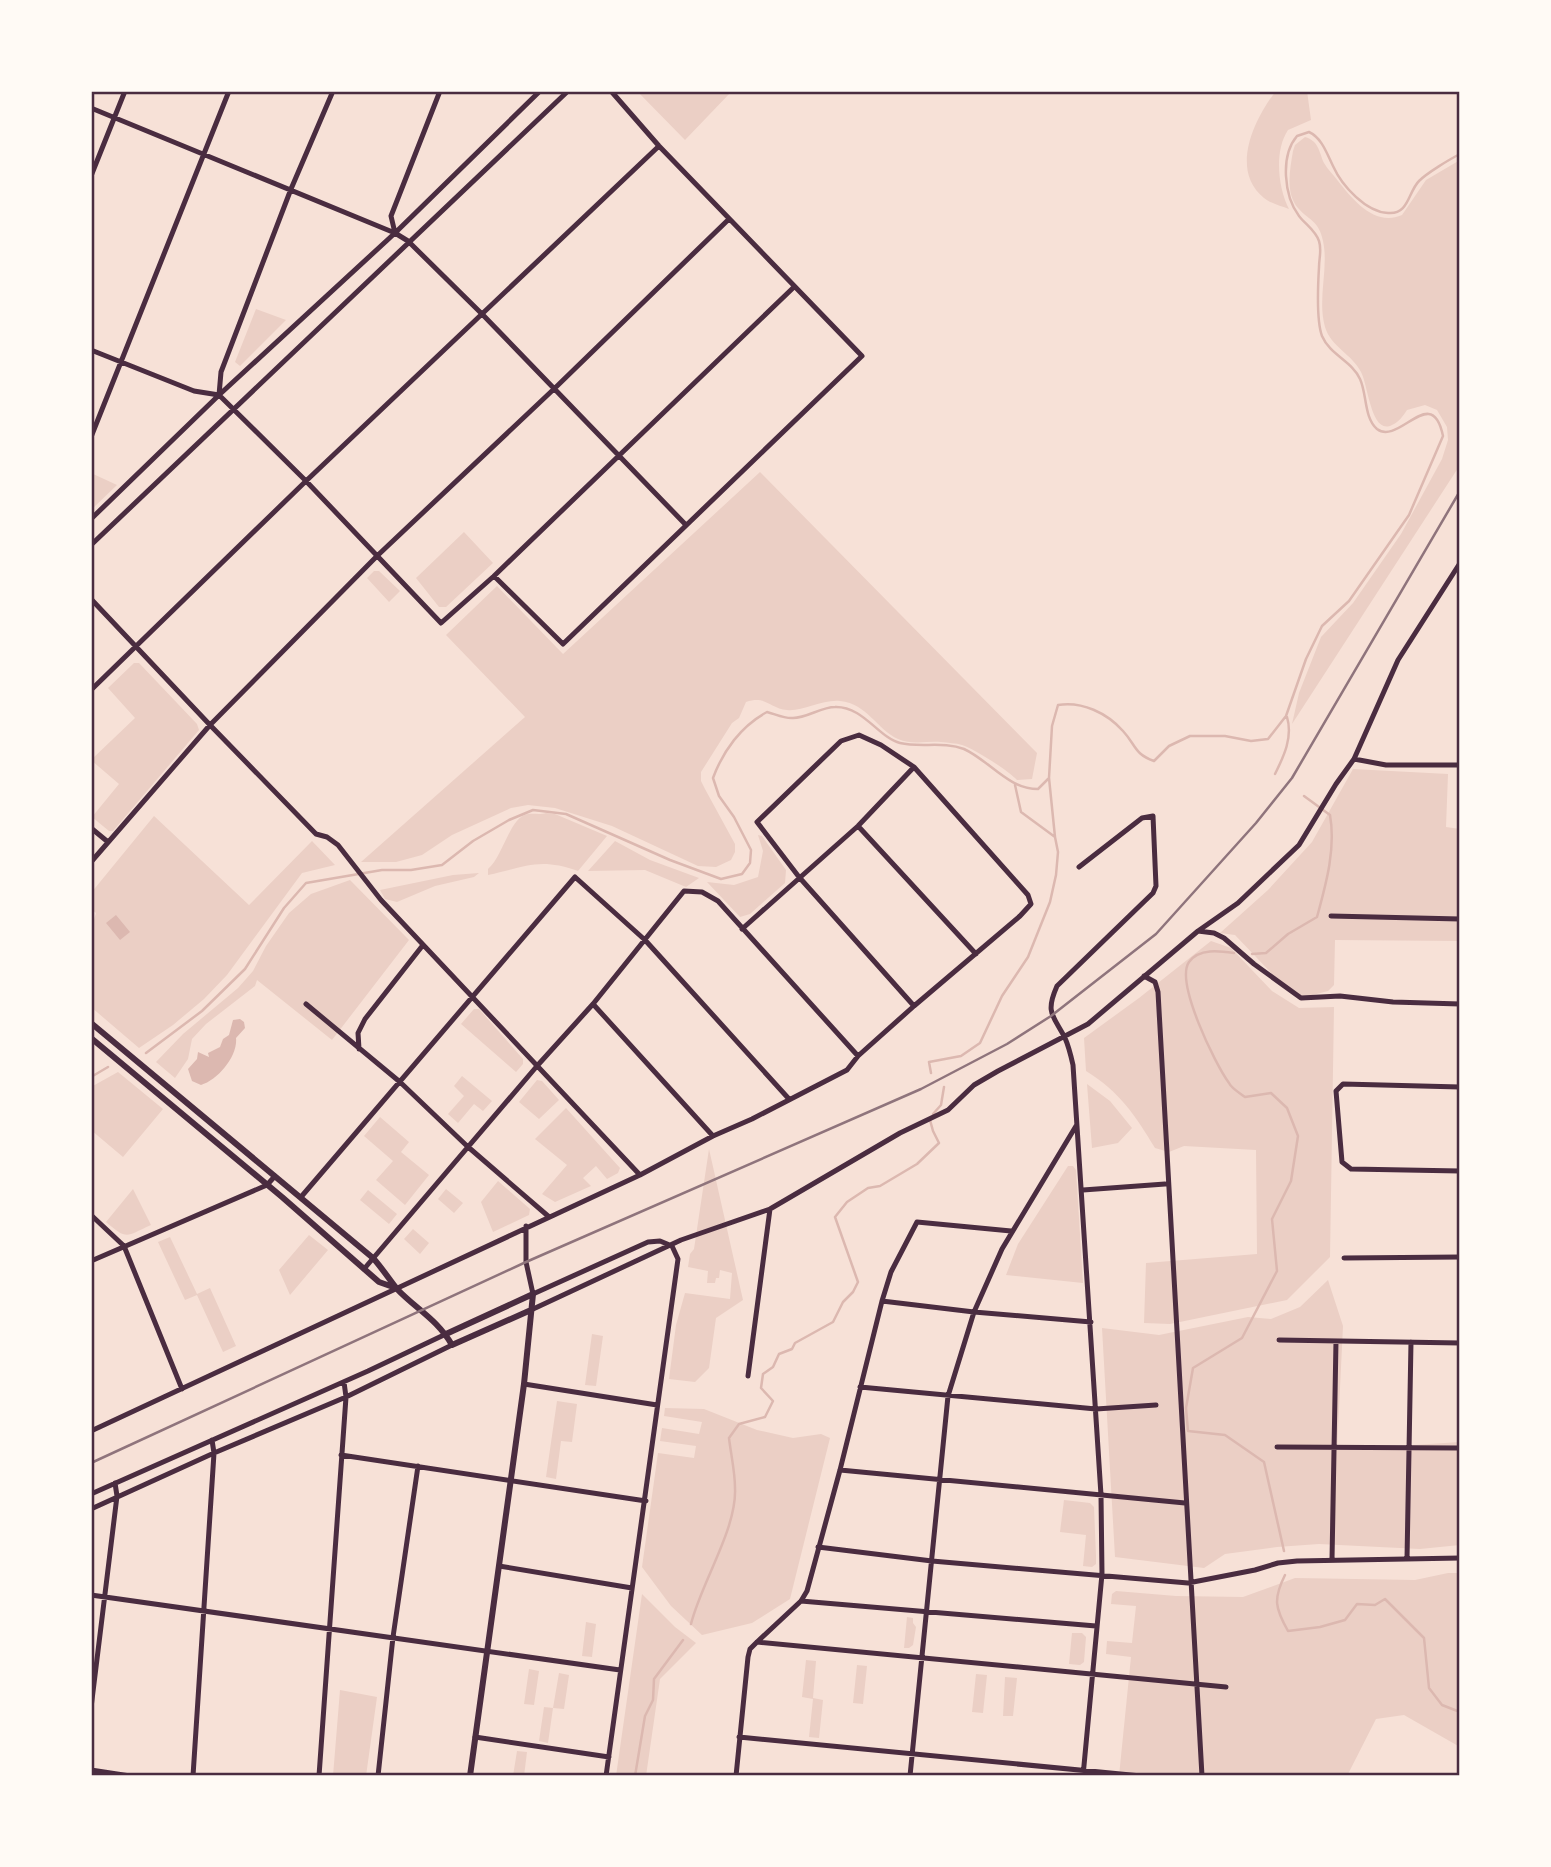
<svg xmlns="http://www.w3.org/2000/svg" width="1551" height="1867" font-family="Bitter,serif">
<rect width="100%" height="100%" fill="#f7e1d7"/>
<path fill="#ebcfc5" d="M637,91H732L685,140Z
M1276,91H1307L1311,120L1288,130C1274,151 1278,188 1289,209C1281,206 1270,203 1264,198C1229,170 1255,118 1276,91Z
M1305,137C1319,141 1319,152 1324,163C1328,170 1334,175 1338,181C1353,200 1375,227 1402,215L1426,180L1460,160V465L1292,724L1299,693L1321,637L1353,603L1401,534L1442,459L1448,440L1447,427L1437,410L1425,405L1407,410C1403,416 1399,422 1392,425C1371,436 1368,384 1361,372C1352,354 1331,347 1325,327C1317,299 1329,269 1323,241C1319,220 1308,220 1298,208C1285,193 1290,169 1293,151L1295,145Z
M256,309L286,320L240,366L235,362Z
M760,472L1037,753L1032,779L1017,780C1009,771 973,748 962,745C956,743 948,743 941,742C926,741 912,745 898,739C876,729 868,704 840,701C823,699 801,712 787,710C769,708 766,695 746,702L739,718L732,723L701,772V781L705,789L735,844V852L731,860L716,867L698,866L612,826L555,808L528,805L511,808L452,835L422,855L396,862H361L525,717L446,635L497,586L563,654Z
M91,473L117,485L91,510Z
M464,532L493,563L446,607H439L416,578Z
M374,571H379L400,591L389,602L367,578Z
M134,663H139L197,724L199,730L113,831H109L92,817L119,784L91,760L135,718L108,688Z
M1353,769L1448,774L1446,827L1460,829V941L1335,940L1334,985L1328,991L1301,998L1275,977L1235,935L1220,933L1268,890L1312,842Z
M546,813L555,814L607,836L578,871C539,857 526,867 488,875V869C503,857 510,816 528,814C534,813 539,815 546,813Z
M154,816L249,905L312,841L335,865L302,873L227,975L204,999L173,1025L139,1048L91,1007V929L96,913L92,910L93,904L91,903V893Z
M758,835L762,836L786,870L785,883L750,914L740,917L707,882L734,885L758,877L763,851Z
M615,841L650,860L699,878L686,887L645,870L588,871Z
M479,873L474,877L435,886L397,902L385,899L380,890L453,875Z
M350,880L409,940L332,1040L257,980L255,986L206,1024L192,1039L188,1059L175,1078L156,1062L183,1034L238,988L253,971L266,946L289,913L311,894Z
M1211,941L1231,948L1272,991L1299,1008L1334,1007L1330,1257L1287,1300L1170,1324L1144,1323L1146,1263L1257,1254L1256,1150L1184,1146L1169,1152L1155,1148C1135,1115 1120,1092 1086,1071L1084,1038L1139,998Z
M474,1009H479L523,1059V1064L516,1072L461,1024Z
M118,1072L163,1109L123,1157L91,1130V1087Z
M462,1076L492,1101L483,1111L474,1104L458,1123L448,1114L464,1096L454,1086Z
M537,1080L542,1081L559,1100L539,1119L519,1102Z
M1087,1084L1110,1101L1132,1128L1118,1143L1092,1148Z
M566,1108L620,1168L618,1173L607,1179L596,1166L583,1178L591,1186L555,1202L542,1194L567,1165L535,1139Z
M380,1117L409,1142L401,1152L429,1175L405,1205L376,1180L393,1161L364,1136Z
M709,1149L743,1300L716,1318L709,1368L695,1382L669,1379L676,1325L685,1293L730,1299L732,1273L720,1270L719,1278H716L715,1283H707L708,1271L688,1267L690,1254L694,1249Z
M1068,1166H1073L1076,1170L1083,1283L1006,1275L1018,1244Z
M498,1181L530,1209L529,1215L493,1232L481,1202Z
M133,1189L151,1225C126,1236 128,1241 106,1222Z
M446,1189L463,1203L454,1213L438,1199Z
M368,1190L397,1214L389,1224L360,1200Z
M413,1229L429,1243L420,1254L404,1239Z
M309,1235L328,1250L290,1295L279,1270Z
M170,1237L197,1294L210,1288L236,1346L223,1352L197,1295L185,1300L158,1242Z
M1328,1280L1343,1326L1337,1450L1460,1442V1545L1420,1549L1319,1544L1277,1547L1225,1554L1204,1568L1115,1557L1102,1328L1159,1335L1248,1317L1271,1319L1300,1307Z
M592,1334L603,1336L596,1386L585,1385Z
M557,1401L577,1404L572,1442L561,1441L556,1479L546,1477Z
M665,1408L704,1409L757,1430L793,1438L821,1434L830,1438L790,1599L752,1623L702,1635L671,1606L642,1567L658,1453L694,1458L696,1446L660,1441L662,1428L699,1434L702,1422L664,1416Z
M1064,1500L1090,1503L1094,1507L1096,1556V1564L1092,1567L1083,1566L1086,1535L1060,1532Z
M1448,1573H1460V1747L1404,1715L1376,1719L1347,1776H1119L1131,1657L1106,1654L1107,1641L1132,1643L1136,1606L1111,1604L1112,1594L1116,1591L1176,1596L1243,1597L1295,1578L1415,1580Z
M642,1594L675,1627L696,1643L660,1679L646,1776H616Z
M907,1617L913,1618V1623L916,1627L913,1645L909,1648H904Z
M586,1622L596,1624L592,1657L582,1656Z
M1072,1633H1082L1086,1637L1084,1662L1080,1665L1069,1664Z
M806,1660L816,1661L813,1698L823,1700L819,1738L809,1737L813,1699L802,1697Z
M857,1665L867,1666L863,1704L853,1703Z
M529,1669L539,1671L534,1705L524,1704Z
M559,1673L569,1675L564,1709L553,1708L548,1743L539,1741L544,1707L553,1708Z
M976,1674L987,1675L983,1713L972,1712Z
M1005,1677L1017,1678L1013,1716H1003Z
M340,1690L377,1697L366,1776H333Z
M517,1751L527,1752L524,1776H513Z"/>
<path fill="#dcb8b0" d="M116,915L130,932L120,940L106,923Z
M240,1019L244,1022L245,1028L236,1038C238,1056 218,1080 201,1085L192,1081L188,1069L197,1059L198,1052L209,1057L208,1053L220,1047L223,1039L229,1035L233,1020Z"/>
<g fill="none" stroke-linecap="round" stroke-linejoin="round">
<path stroke="#dcb8b0" stroke-width="2.5" d="M1275,774C1284,756 1293,737 1287,717
M1049,778L1055,837
M1234,953C1220,951 1199,948 1189,962C1175,982 1215,1064 1229,1083C1232,1089 1240,1093 1245,1097L1271,1093L1287,1108L1298,1136L1291,1181L1272,1219L1277,1271L1242,1338L1193,1368L1186,1408L1188,1431L1225,1435L1264,1462L1284,1551
M1252,954L1266,953L1288,934L1317,917C1326,884 1336,849 1330,815L1304,796
M146,1053L202,1011L245,969L284,908L306,883L382,870H411L442,865L473,841L509,820L533,810L566,814L670,860L721,879L742,874L750,863L751,850L734,817L719,796L713,778C723,751 741,726 767,712C775,714 785,719 793,718C807,718 821,707 835,707C863,706 879,738 900,743C920,748 944,741 964,749C990,761 1008,789 1038,789L1049,778L1052,726L1058,705C1082,701 1107,713 1123,731C1136,745 1134,754 1154,761L1169,746L1190,736H1225L1251,741L1268,739L1286,716L1306,659L1322,626L1349,601L1409,515L1443,436C1432,382 1399,446 1377,429C1364,418 1367,394 1360,379C1352,361 1330,355 1322,336C1316,320 1318,284 1319,267C1319,258 1322,250 1319,241C1315,230 1306,225 1299,216C1284,196 1280,156 1297,136L1309,132C1322,138 1327,154 1333,166C1342,186 1366,212 1388,213C1409,215 1408,192 1419,181C1427,173 1450,159 1460,154
M931,1073L929,1062L961,1056L980,1043L1002,996L1028,957L1050,902L1056,875L1058,852L1055,837L1021,812L1015,785
M91,1077L108,1067
M933,1114L941,1105L944,1087
M1285,1575C1273,1599 1275,1608 1288,1631L1320,1627L1345,1620L1357,1604L1375,1605L1385,1599L1424,1638L1429,1688L1442,1705L1460,1712
M691,1624C701,1583 737,1529 735,1488C735,1472 731,1455 729,1438L739,1424L765,1417L773,1401L761,1388L763,1374L773,1367L779,1354L792,1349L795,1343L833,1322L843,1302L853,1292L858,1282L835,1217L847,1202L868,1188L880,1186L917,1164L939,1143L933,1131L930,1120
M635,1776L645,1716L653,1700L654,1679L683,1640"/>
<path stroke="#4a2c40" stroke-width="5" d="M91,108L395,233L408,241L483,315L685,524
M91,176L125,91
M395,233L391,216L440,91
M91,350L194,391L219,395
M219,395L306,481L441,623L494,576L794,287
M219,395L221,372L291,189L333,91
M91,437L229,91
M91,519L219,395L395,233L540,91
M91,545L568,91
M494,576L563,644L862,356L659,146L611,91
M91,599L210,725L316,834L327,837L338,845L381,900L640,1175
M91,690L306,481L659,146
M1354,759L1386,765H1460
M858,826L976,954
M91,828L108,842
M91,862L210,725L377,556L555,388L729,219
M1079,867L1142,818L1153,816L1156,886L1153,893L1057,986C1045,1013 1053,1015 1065,1038C1069,1047 1071,1056 1073,1065L1101,1495L1102,1574L1083,1776
M1331,916L1460,919
M742,929L858,826L914,767
M1198,931L1214,933L1224,938L1254,964L1301,998L1340,996L1393,1002L1460,1004
M1144,976L1155,982L1158,992L1202,1776
M306,1004L400,1082L467,1146L548,1216
M593,1004L713,1136
M359,1049L358,1033L365,1019L423,945
M1460,1087L1343,1084L1336,1091L1342,1162L1351,1169L1460,1171
M1083,1190L1165,1184
M301,1197L575,877L645,940L789,1099
M91,1215L124,1246L182,1389
M526,1226V1262L533,1294L648,1242L660,1241L672,1246
M1344,1258L1460,1257
M91,1261L267,1185L275,1176
M364,1269L537,1066L593,1004L684,891L702,892L718,901L858,1056
M882,1301L974,1312L1091,1322
M531,1310L681,1240L770,1209L900,1133L948,1110L974,1085L998,1071L1088,1024L1198,931L1238,903L1299,845L1336,784L1354,759L1398,660L1460,563
M1279,1340L1460,1343
M748,1376L770,1209
M524,1384L657,1405
M860,1387L1096,1409L1156,1405
M91,1431L640,1175L713,1136L752,1119L847,1070L858,1056L914,1006L1020,916L1031,904L1028,895L914,767L881,745L859,735L841,741L757,822L799,877L914,1006
M1277,1447L1460,1448
M341,1455L646,1501
M840,1470L1185,1503
M91,1494L368,1371L446,1334
M91,1509L214,1453L346,1397L452,1345
M818,1547L932,1561L1188,1583L1255,1570L1278,1563L1297,1561L1460,1558
M1407,1559L1411,1342
M1332,1560L1336,1341
M499,1566L632,1588
M91,1595L620,1670
M801,1601L1096,1626
M757,1642L1226,1687
M91,1708L117,1496L115,1483
M475,1737L609,1757
M739,1737L1141,1776
M91,1770L130,1776
M193,1776L214,1453L212,1440
M319,1776L346,1397L344,1382
M378,1776L393,1637L418,1466
M606,1776L678,1259L672,1246
M736,1776L748,1657L750,1649L757,1642L801,1601L807,1591L840,1470L882,1301L891,1272L917,1222L1011,1231
M910,1776L948,1396L974,1312L1002,1249L1076,1126"/>
<path stroke="#4a2c40" stroke-width="6" d="M91,1023L373,1258C382,1268 389,1279 397,1289C416,1309 437,1319 452,1345L531,1310
M91,1038L282,1197L379,1282L396,1288
M446,1334L533,1294L524,1384L470,1776"/>
<path stroke="#8f747c" stroke-width="2.5" d="M91,1463L526,1262L921,1089L1007,1044L1051,1016L1156,934L1256,823L1292,778L1460,491"/>
</g>
<rect width="1551" height="1867" fill="none" stroke="#fffaf5" stroke-width="186"/>
<rect x="93" y="93" width="1365" height="1681" fill="none" stroke="#4a2c40" stroke-width="2.5"/>
</svg>
